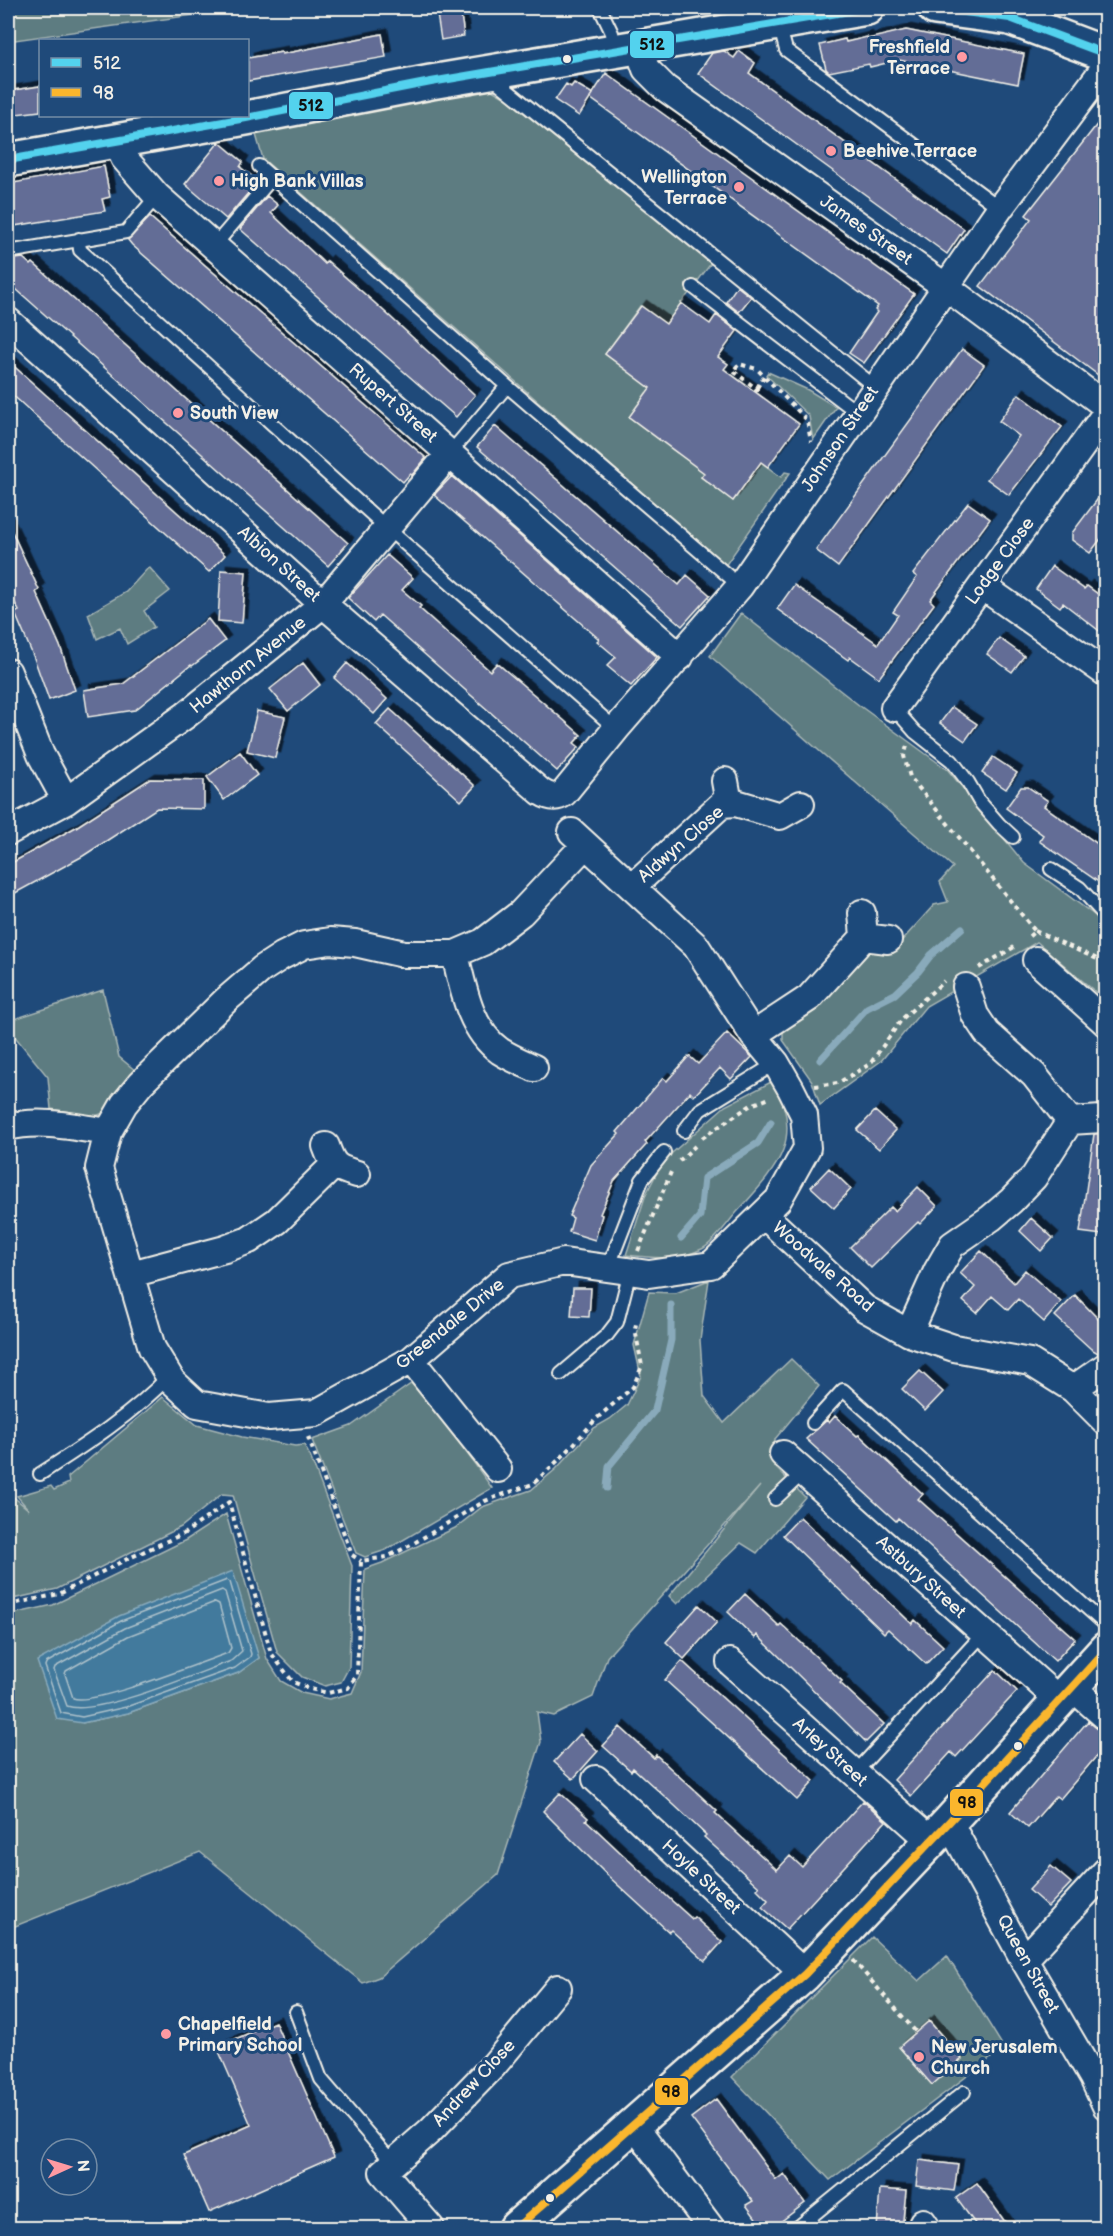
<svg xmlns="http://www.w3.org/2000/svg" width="1113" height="2236" font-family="'Balsamiq Sans',sans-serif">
<defs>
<filter id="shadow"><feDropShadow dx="5.5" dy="-5.5" stdDeviation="0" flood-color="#0009"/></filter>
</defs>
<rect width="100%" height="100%" fill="#1f4a7a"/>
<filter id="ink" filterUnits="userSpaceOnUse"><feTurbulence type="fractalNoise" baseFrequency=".0167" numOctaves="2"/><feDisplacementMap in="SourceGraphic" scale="12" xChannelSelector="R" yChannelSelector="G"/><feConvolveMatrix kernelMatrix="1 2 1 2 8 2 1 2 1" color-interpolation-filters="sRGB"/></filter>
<g filter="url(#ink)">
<path fill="#5d7c81" stroke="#a8b6b4" stroke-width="1.5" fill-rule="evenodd" d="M8,8H243L8,41Z
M478,90H492L506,98L712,262L666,324L640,306L605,354L663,397L660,402L646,393L629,417L677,453L685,406L781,477L785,472L790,473L725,566L263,159L255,131L460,93C466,96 474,95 478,90ZM721,450L753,474L733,501L701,477Z
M768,372L808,390L836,407L813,440L809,416L766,375Z
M149,567L170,591L144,611L154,627L127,644L120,628L97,639L88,614L126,592Z
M741,613L860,706L948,770L1024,863L1105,923V1000L1037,942L926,1006L881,1061L820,1105L812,1081L783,1040V1025L874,943L897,946L934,905L948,902L940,882L953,867L710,656Z
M103,990L119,1057L136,1071C132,1075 126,1079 122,1084C112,1096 113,1113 94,1116L51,1109L48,1077L8,1028V1021Z
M773,1081C806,1140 776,1169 737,1212C728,1222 714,1243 702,1249C677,1261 653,1258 626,1255L646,1194L663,1161L725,1106Z
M709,1280L700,1340L704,1396L724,1423L791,1359L819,1386L775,1439L776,1468L805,1497L757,1553L741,1543L677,1604L669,1596L760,1486L607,1657L593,1697L554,1716L537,1712L541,1742L498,1875L379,1977L363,1983L200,1852L8,1929V1615L53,1605L186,1540L226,1514L267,1659L281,1681L302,1693L329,1699L352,1693L361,1672L365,1569L382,1563L455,1528L482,1507L531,1490L556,1469L594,1428L610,1419L627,1405L641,1376L634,1345L649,1292L676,1293ZM247,1624L259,1658L238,1673L128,1713L82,1723Z
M415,1381L492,1488L386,1550L365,1557L356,1553L312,1440L351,1426Z
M163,1397L197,1425L242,1437L295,1446L304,1445L310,1456L352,1566L349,1667L341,1682L325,1686L302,1677L277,1652L233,1495L222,1494L181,1527L57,1589L8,1600V1487L10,1494L29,1510L17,1496L51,1486L54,1490L69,1483L68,1477Z
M872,1937L919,1981L947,1956L1004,2048L830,2180L732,2077Z
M8,1944L13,2028L8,2066Z"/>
<path fill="#427a9d" stroke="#89aabb" stroke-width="1.5" d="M233,1571L259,1658L238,1673L128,1713L82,1723L57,1719L37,1661L119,1616Z"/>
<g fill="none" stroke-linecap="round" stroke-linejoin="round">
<path stroke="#adc1ca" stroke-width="1.5" d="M227,1580L230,1582L251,1654L250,1657L235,1668L126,1707L82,1717L61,1713L45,1666L46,1663L121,1621Z
M222,1590L225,1592L242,1651L231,1661C197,1673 96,1717 67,1706L54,1670L55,1667L125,1628Z
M215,1602L219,1604L231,1648L228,1653C201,1662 94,1706 73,1698L65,1674L66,1671L128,1636Z"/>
<path stroke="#89aabb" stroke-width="7" d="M820,1060L867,1008L895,994L918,972L931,955L962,928
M681,1238L700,1216L704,1178L758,1143L771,1122
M607,1488L609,1466L655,1410L671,1340V1305"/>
</g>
<path fill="#636d96" stroke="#f4f1e8" stroke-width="1.5" filter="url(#shadow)" d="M436,8H460L464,36L441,40Z
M906,30L1024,54L1018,84L899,60L870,67L869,64L829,72L826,69L820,45L845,39L846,42L867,37L868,39Z
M382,34L386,57L248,81V58L282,52V54Z
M724,51L734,58L739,51L755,63L749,73L964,229L947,254L698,73L712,53Z
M606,73L914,294L864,363L849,353L877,312L875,310L878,306L590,98Z
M574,83L593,94L579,116L555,100L566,84L571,87Z
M40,86V111L8,115V91Z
M1106,113V381L980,286L1031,219L1026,215Z
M219,142L243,162L240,167L254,178L251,182L255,185L226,219L185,184Z
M104,166L110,197L102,199L105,211L8,227V184Z
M267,196L278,205L271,213L325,264L327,261L386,313L475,395L456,417L240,229Z
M150,217L426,458L412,475L410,474L403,482L132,245L128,240Z
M23,258L31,265L33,263L348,543L328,566L8,282V260Z
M737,286L751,297L739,312L726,302Z
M681,303L710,324L716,315L737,331L718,357L728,364L724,369L799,424L768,467L761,462L733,501L701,477L704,473L629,417L650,388L605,354L641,306L666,324Z
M962,349L984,365L838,567L816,550Z
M8,361L225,555L209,572L8,391Z
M1019,394L1062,427L1009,495L987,479L1019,436L999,421Z
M495,426L679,585L687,575L710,595L682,626L477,447Z
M452,476L657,657L631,686L607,666L616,657L597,641L599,639L434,495Z
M1106,488V532L1090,553L1072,540V533Z
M968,503L990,519L930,600L934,604L879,678L850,657L848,660L777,609L794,585L878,644L898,615L893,612L917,577L913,574Z
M8,523L39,590L36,592L60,646L75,690L49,700L34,658L15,613L19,611L8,588Z
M387,555L413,578L402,590L421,606L419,608L490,671L497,663L581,735L574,743L579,747L557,771L380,615L374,622L348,598Z
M1052,566L1084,589L1087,586L1106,600V636L1063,603L1060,607L1036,589Z
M221,570L246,572L242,623L218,621Z
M208,619L225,641L192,666L191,665L135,710L88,717L84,690L123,684Z
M999,638L1024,656L1012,672L987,654Z
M303,663L320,685L288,711L270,689Z
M347,663L387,699L374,714L334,678Z
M952,707L977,724L965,741L940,723Z
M390,709L475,786L461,801L376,724Z
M257,711L285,717L275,758L247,751Z
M240,752L257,775L224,800L207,777Z
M993,757L1017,773L1006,789L982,773Z
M150,779L204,780V809L157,808L83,856L8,897V865L76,827Z
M1021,787H1028L1048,801L1044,806L1106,850V887L1039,841L1043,835L1006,808Z
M727,1033L752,1057L731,1079L720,1068L694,1096L690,1092L645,1142L647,1144L614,1181L600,1214L602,1215L595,1240L569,1232L573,1218L569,1216L591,1165L619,1134L617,1132L663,1078L667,1081L689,1056L698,1064Z
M875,1111L896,1130L879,1149L857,1130Z
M1106,1133V1224H1103L1102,1235L1080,1232L1094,1134Z
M829,1168L851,1189L834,1208L811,1187Z
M918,1187L937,1206L920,1224L918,1222L871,1268L850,1247L891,1207L895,1211Z
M1031,1218L1053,1238L1041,1251L1020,1231Z
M981,1251L1014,1283L1025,1270L1061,1302L1044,1322L1018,1299L1008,1310L992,1296L977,1313L963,1301L975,1287L960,1273Z
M573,1288H591L589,1317L571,1316Z
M1075,1295L1106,1327V1351L1098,1353L1091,1349L1055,1316Z
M920,1371L943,1392L925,1411L902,1389Z
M835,1416L857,1436L859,1435L923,1494L918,1499L1075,1639L1055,1661L898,1518L896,1521L806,1439L827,1420L829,1423Z
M800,1517L912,1624L915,1620L943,1646L926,1664L888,1629L884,1633L783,1535Z
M745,1594L779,1626L781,1624L842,1681L840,1683L884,1724L866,1742L791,1668L757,1635L755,1638L728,1612Z
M699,1605L717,1622L684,1659L666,1642Z
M682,1661L814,1781L797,1800L665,1680Z
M995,1670L1017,1691L956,1757L951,1752L911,1796L894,1780Z
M1088,1721L1106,1736V1745L1060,1799L1056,1796L1028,1828L1010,1812Z
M620,1727L654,1758L656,1755L670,1768L717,1811L715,1813L777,1870L790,1856L802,1867L863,1801L886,1821L787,1929L762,1907L768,1900L757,1889L759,1887L704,1837L706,1835L674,1805L633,1768L631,1771L603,1746Z
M580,1734L598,1751L573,1779L554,1762Z
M560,1793L588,1818L586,1820L672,1901L692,1919L694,1917L722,1942L705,1961L671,1930L669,1932L607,1875L543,1811Z
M1051,1866L1071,1883L1048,1907L1029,1890Z
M929,2021L962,2059L932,2085L899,2047Z
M275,2022L334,2157L209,2212L184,2155L251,2125L217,2047Z
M716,2099L776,2180L784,2174L805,2203L771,2229H764L746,2205L753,2201L691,2118Z
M919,2160L958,2165L954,2191L916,2186Z
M977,2183L998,2212L1010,2229H979L956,2198Z
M880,2189L906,2191L902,2229L877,2228Z"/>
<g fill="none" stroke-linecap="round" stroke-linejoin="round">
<defs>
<path id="lane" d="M600,8L612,33L615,48
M779,24L786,50L1000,208
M490,76L875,387
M259,166L507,386L740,586
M79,239L80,250L387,528L616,729
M214,246L272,178
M8,252L126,232L157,196
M693,287L858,413
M450,453L507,386
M894,708L915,732L952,761L968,782L979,801L999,824L1013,837
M1051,869L1080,888L1106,917
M684,1131L700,1110L776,1063
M608,1268L642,1180L664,1152
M561,1374L607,1335L617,1322L630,1271
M813,1423L843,1390L1106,1625
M40,1474C85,1445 132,1415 169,1376
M775,1499L804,1472
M854,1774L984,1633
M296,2012L321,2079L393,2163
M797,2228L964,2092"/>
<path id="street" d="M638,47L646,69L665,88L946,287L1106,406
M116,140L124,158L157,196L680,657
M8,321L323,604L541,792C549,797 556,799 564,793L616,729L740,586L1000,208L1106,66
M982,586L1106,673
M8,672L41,755L66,801
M894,708L1106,413
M725,781L729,803
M8,832L66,801L186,715L323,604L450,453
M572,832L696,946L753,1035L776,1063L791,1089L804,1115L807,1148L778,1200L711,1265L649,1274L564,1262L509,1275L411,1360L316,1413L269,1417L197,1404L172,1381L152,1348L99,1168L108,1132L124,1104L141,1083L226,1000L262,969L282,956L304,945L330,941L355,943L404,954H455L483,942L521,913L585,845
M632,887L722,804L736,803L780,816L801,804
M862,913L864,937L888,940
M455,954C463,988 470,1030 500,1051C511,1058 523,1063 534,1068
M1036,960L1106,1023
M966,987L975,1015L987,1033L1034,1075L1070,1121L1102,1119
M753,1035L809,998L864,937
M8,1127C40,1119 75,1127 108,1132
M326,1146C333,1166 336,1168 357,1174
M764,1215L864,1308L909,1333L954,1348L1030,1362L1073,1389L1106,1422
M131,1274L225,1249L249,1240L277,1221L334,1165
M909,1333L937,1271L952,1245L991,1218L1011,1201L1034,1177L1070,1121
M411,1360L498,1469
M1073,1389L1106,1366
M783,1454L1059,1700
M730,1662L931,1841
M1071,1686L1106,1717
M596,1779L805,1974
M949,1822L1024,1960L1093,2078L1106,2106
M1024,1960L1106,1871
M634,2125L711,2228
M923,2222L927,2228
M431,2228L383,2172L431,2130L494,2065L558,1988"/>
<path id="secondary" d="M935,8L1010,18L1106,54
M8,160L246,118L431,82L867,8
M516,2228L805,1974L949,1822L1106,1649"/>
</defs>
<use href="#lane" stroke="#f4f1e8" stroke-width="16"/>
<use href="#street" stroke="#f4f1e8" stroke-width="30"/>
<use href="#secondary" stroke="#f4f1e8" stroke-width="38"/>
<path stroke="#f4f1e8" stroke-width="4" stroke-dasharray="4.5 4.5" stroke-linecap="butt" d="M757,388L764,376
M755,391L757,389L733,371L739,364L757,369L807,420L811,442
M907,746L904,756L910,777L1035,931L1027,938
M1035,931L1106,963
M1106,938V939
M979,968L1016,946
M815,1086L838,1083L870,1064L902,1019L944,981
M702,1138L751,1105L770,1098
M679,1161L695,1146
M638,1251L671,1172
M308,1437L352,1555L361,1561
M8,1605L59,1594L127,1559L185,1533L229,1502L271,1653L293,1682L310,1689L328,1693L348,1688L357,1675L361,1561L387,1557L409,1546L485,1501L533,1484L566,1453L596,1419L633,1387L642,1366L635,1329L636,1324
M853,1960L916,2032"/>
<use href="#lane" stroke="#1f4a7a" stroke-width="12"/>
<use href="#street" stroke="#1f4a7a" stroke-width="26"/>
<use href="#secondary" stroke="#1f4a7a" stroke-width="33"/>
<defs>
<path id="bus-1" d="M935,8L1010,18L1106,54
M8,160L246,118L431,82L867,8"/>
<path id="bus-2" d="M516,2228L805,1974L949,1822L1106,1650"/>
</defs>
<use href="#bus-1" stroke="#1f4a7a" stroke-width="12"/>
<use href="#bus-2" stroke="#1f4a7a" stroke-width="12"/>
<use href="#bus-1" stroke="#53d2ee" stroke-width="8"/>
<use href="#bus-2" stroke="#fab62d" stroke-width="8"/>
</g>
</g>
<g fill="#ff9aa2" stroke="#1f4a7a" stroke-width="2">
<circle cx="962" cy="57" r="6"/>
<circle cx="831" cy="151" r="6"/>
<circle cx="219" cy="181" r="6"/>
<circle cx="739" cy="187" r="6"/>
<circle cx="178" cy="413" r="6"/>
<circle cx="166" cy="2034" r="6"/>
<circle cx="919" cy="2057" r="6"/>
</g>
<g fill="#f4f1e8" stroke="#1f4a7a" stroke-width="2">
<circle cx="567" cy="59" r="5"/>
<circle cx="1018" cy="1746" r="5"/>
<circle cx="550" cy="2198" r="5"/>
</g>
<g text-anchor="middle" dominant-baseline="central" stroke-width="6" stroke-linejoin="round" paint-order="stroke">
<g font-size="18" font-weight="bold" fill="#f4f1e8" stroke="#1f4a7a" text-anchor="start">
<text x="950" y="47" text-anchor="end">Freshfield<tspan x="950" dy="21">Terrace</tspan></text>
<text x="843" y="151">Beehive Terrace</text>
<text x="727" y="177" text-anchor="end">Wellington<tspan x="727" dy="21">Terrace</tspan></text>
<text x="231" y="181">High Bank Villas</text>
<text x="190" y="413">South View</text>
<text x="178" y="2024">Chapelfield<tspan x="178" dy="21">Primary School</tspan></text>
<text x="931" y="2047">New Jerusalem<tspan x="931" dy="21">Church</tspan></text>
</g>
<g font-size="18" fill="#f4f1e8" stroke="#1f4a7a">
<text transform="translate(866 230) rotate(35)">James Street</text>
<text transform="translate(393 403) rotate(41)">Rupert Street</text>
<text transform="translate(840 439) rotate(-56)">Johnson Street</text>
<text transform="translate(1000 561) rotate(-54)">Lodge Close</text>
<text transform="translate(279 564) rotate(42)">Albion Street</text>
<text transform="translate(248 665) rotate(-39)">Hawthorn Avenue</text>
<text transform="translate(681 844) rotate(-41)">Aldwyn Close</text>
<text transform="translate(823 1267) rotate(41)">Woodvale Road</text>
<text transform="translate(450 1324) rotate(-39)">Greendale Drive</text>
<text transform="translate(921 1577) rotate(42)">Astbury Street</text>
<text transform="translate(830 1752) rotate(42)">Arley Street</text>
<text transform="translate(701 1877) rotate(43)">Hoyle Street</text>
<text transform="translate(1028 1964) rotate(61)">Queen Street</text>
<text transform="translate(474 2083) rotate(-47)">Andrew Close</text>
</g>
</g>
<g stroke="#1f4a7a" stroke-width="2">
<rect x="629" y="30" width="46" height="29" rx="6" fill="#53d2ee"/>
<rect x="288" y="91" width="46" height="29" rx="6" fill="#53d2ee"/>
<rect x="949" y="1788" width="35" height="29" rx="6" fill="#fab62d"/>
<rect x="654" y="2077" width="35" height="29" rx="6" fill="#fab62d"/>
</g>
<g font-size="16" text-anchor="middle" font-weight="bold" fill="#111">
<text x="652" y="50">512</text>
<text x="311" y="111">512</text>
<text x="967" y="1808">98</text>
<text x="671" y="2097">98</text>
</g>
<rect width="1113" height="2236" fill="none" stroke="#1f4a7a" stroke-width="30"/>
<rect x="15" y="15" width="1083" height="2206" fill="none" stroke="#f4f1e8" stroke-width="2" filter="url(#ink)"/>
<rect x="39" y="39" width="210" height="78" fill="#1f4a7a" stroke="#748da6" stroke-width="1.5"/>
<rect x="51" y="58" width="30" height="9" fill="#53d2ee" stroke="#748da6" stroke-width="1.5"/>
<text x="93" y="69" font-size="18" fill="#f4f1e8">512</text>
<rect x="51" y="88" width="30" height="9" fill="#fab62d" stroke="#748da6" stroke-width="1.5"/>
<text x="93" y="99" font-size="18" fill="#f4f1e8">98</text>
<g transform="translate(69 2167) rotate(86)"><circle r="28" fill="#1f4a7a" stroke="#748da6" stroke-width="1.5"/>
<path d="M0-4.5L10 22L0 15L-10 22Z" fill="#ff9aa2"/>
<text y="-9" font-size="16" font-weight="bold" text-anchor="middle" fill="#f4f1e8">N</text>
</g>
</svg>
